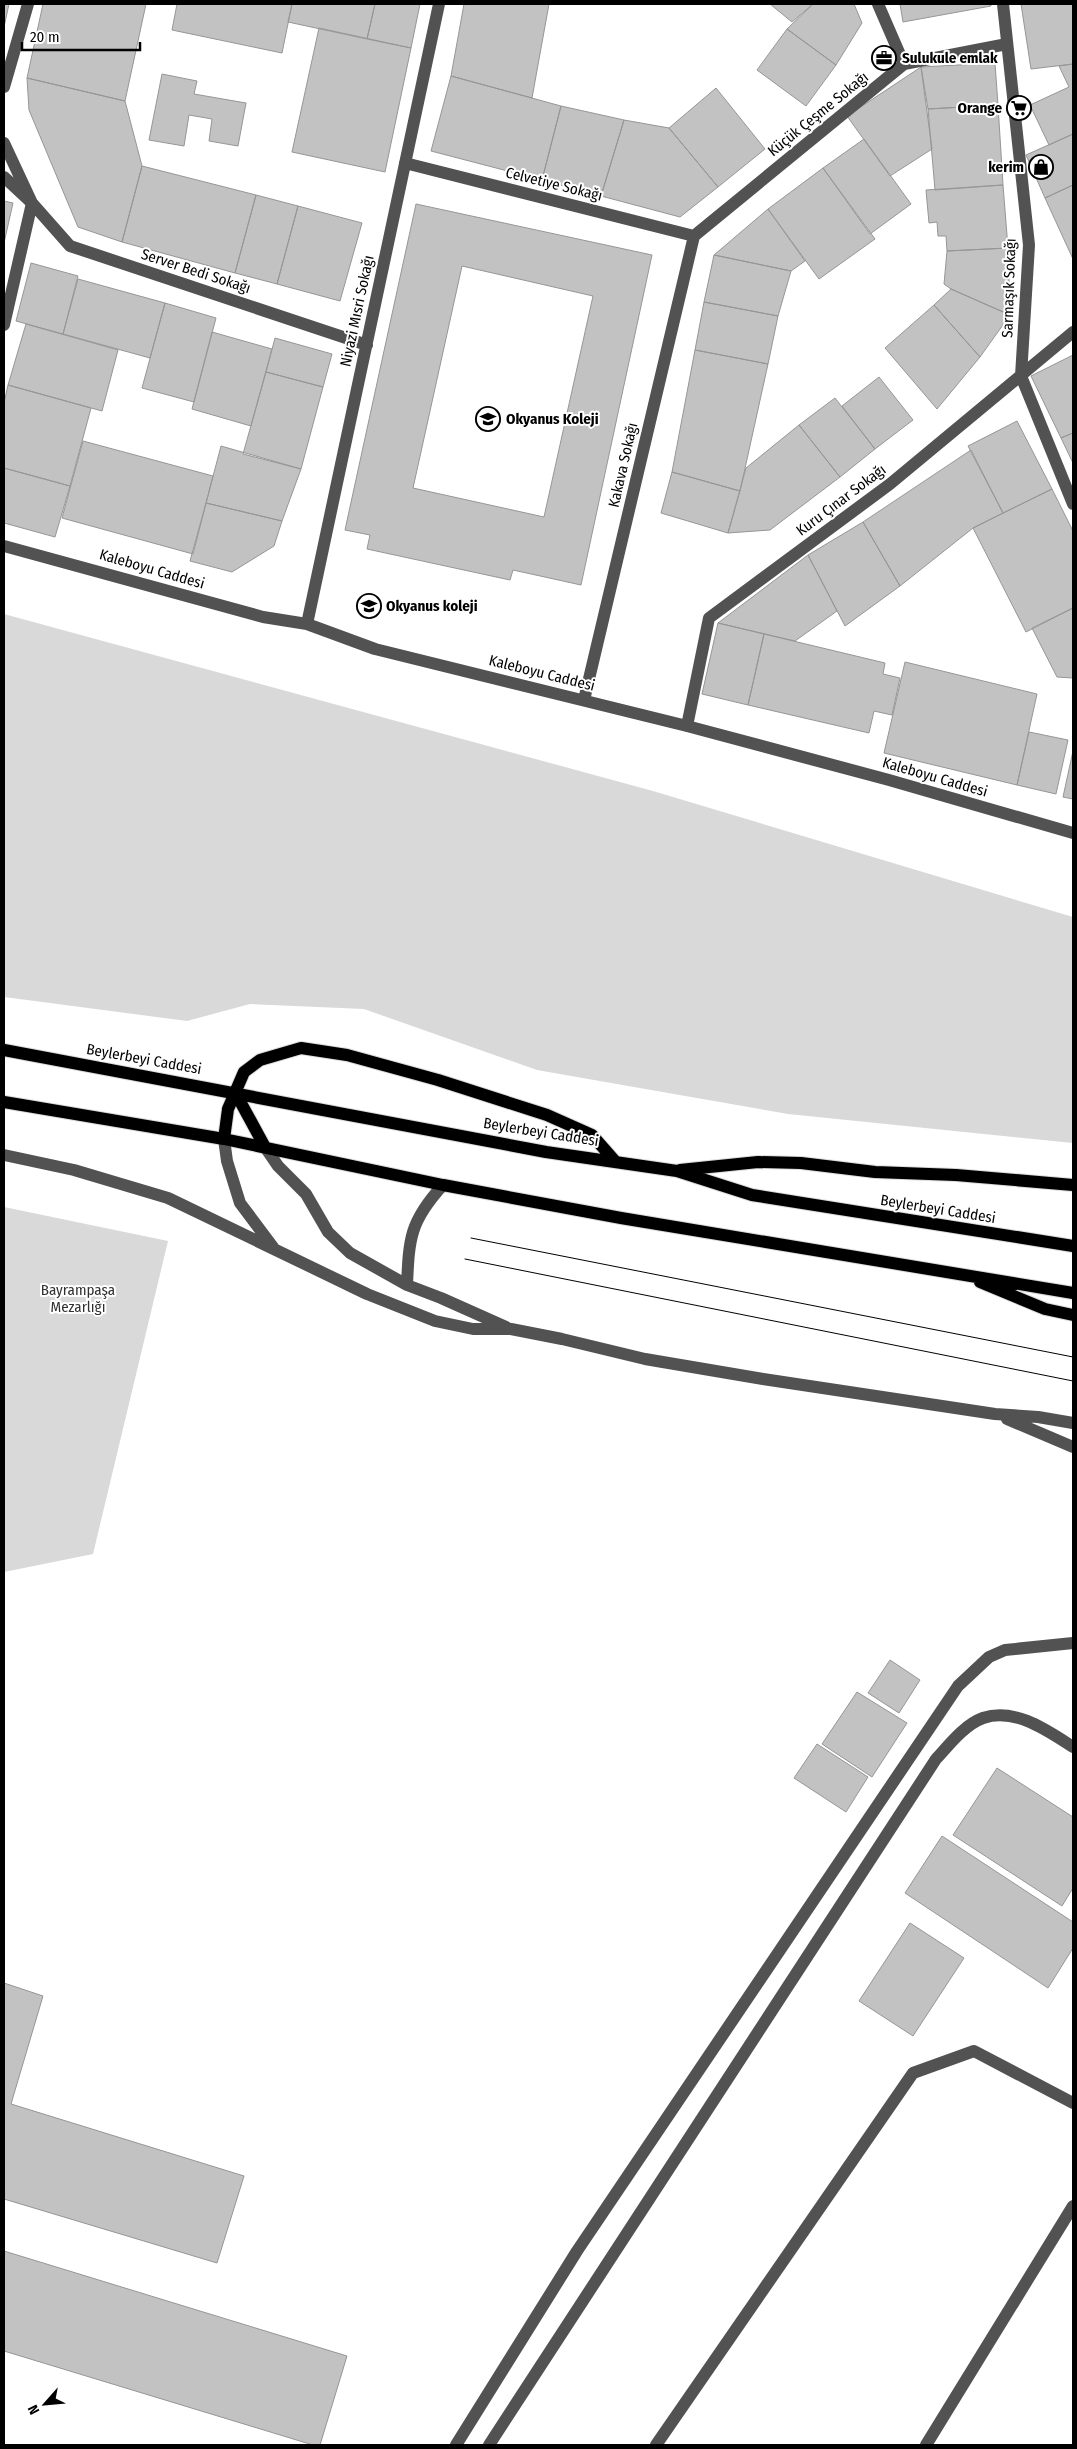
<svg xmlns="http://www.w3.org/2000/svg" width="1077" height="2449" font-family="'Fira Sans Condensed',sans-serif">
<rect width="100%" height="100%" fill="#fff"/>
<path fill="#d9d9d9" d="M4,614L653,791L1073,917V1143L788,1114L537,1070L364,1009L250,1004L187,1021L4,997Z
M4,1207L168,1241L93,1554L4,1572Z"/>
<path fill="#c2c2c2" stroke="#969696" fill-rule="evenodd" d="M4,4H9L4,27Z
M43,4H146L125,101L27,78Z
M177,4H292L282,53L172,30Z
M292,4H375L367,39L288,22Z
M375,4H420L411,48L367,39Z
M464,4H549L532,98L451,76Z
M770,4H813L792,22Z
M813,4H854L862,23L836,65L787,29Z
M900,4H991V6L903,22Z
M1021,4H1073V64L1031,69Z
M319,28L411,48L385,172L292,152Z
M787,29L836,65L806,106L757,70Z
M995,63L998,105L928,109L921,67Z
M1073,64V134L1049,145L1030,105L1069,87L1059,66Z
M921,67L932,149L890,176L847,116Z
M162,74L197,81L194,94L246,103L238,146L209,141L212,119L189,115L184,146L149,140Z
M451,76L561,106L542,180L431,151Z
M27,78L125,101L142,166L122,242L78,227L29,110Z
M716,88L765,149L718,187L669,128Z
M998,105L1003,185L935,190L928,109Z
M561,106L624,120L601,196L542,180Z
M624,120L669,128L718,187L680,217L601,196Z
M1073,134V185L1045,198L1026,155Z
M864,139L911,204L870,234L823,168Z
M142,166L256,195L235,273L122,242Z
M823,168L875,239L819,279L768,209Z
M1003,185L1008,248L947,251L946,236H938L937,222L929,223L926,190Z
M1073,185V259L1045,198Z
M256,195L298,206L277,284L235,273Z
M4,201L13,203L4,243Z
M416,204L652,255L581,585L513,570L510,580L367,549L370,535L345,530ZM462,266L593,296L544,517L413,488Z
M298,206L362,223L340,301L277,284Z
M768,209L805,261L791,271L714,255Z
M1008,248L1010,315L951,289L944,284L947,251Z
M714,255L791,271L778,316L704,302Z
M31,263L78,276L63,334L16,321Z
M78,279L165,303L150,358L63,334Z
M951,289L1010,315L980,357L934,305Z
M704,302L778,316L768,364L695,350Z
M165,303L216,318L194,402L142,388Z
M934,305L980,357L937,409L885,348Z
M26,324L118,350L102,411L8,385Z
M212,332L272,349L251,426L192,409Z
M275,338L332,354L323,387L266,372Z
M695,350L768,364L740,491L672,472Z
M1073,355V433L1061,438L1031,376Z
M266,372L323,387L301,469L243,454Z
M879,377L913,420L875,449L842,406Z
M8,385L91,408L70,486L4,468V403Z
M835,398L875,449L840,477L799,425Z
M1017,421L1052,489L1003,513L968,446Z
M799,425L840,477L770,530L728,533L746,468Z
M1073,433V463L1061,438Z
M83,441L213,476L193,554L62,518Z
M221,446L301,469L282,521L206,503Z
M971,450L1003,513L973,528L900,586L863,522Z
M4,468L70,486L55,537L4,523Z
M672,472L740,491L728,533L661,513Z
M1052,489L1073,531V608L1026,632L973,528Z
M206,503L282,521L274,546L232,572L190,561Z
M863,522L900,586L845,626L808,555Z
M808,555L837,611L795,641L718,623Z
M1073,608V678L1057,677L1032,628Z
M718,623L764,634L748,705L702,694Z
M764,634L885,663L883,674L900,678L892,715L874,711L869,733L748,705Z
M905,662L1037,694L1017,785L884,753Z
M1029,732L1068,740L1056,794L1017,785Z
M1073,751V799L1063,797Z
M890,1660L920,1680L899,1713L868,1693Z
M857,1692L907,1723L872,1777L822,1744Z
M817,1744L868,1777L846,1812L794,1778Z
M997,1768L1073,1817V1888L1062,1906L953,1835Z
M942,1836L1073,1922V1948L1048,1988L905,1893Z
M910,1923L964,1958L913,2036L859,2001Z
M4,1983L43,1996L11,2104L244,2176L217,2263L4,2199Z
M4,2251L347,2356L320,2445H313L4,2351Z"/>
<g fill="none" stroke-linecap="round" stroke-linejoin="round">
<defs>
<path id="major" d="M4,1050L546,1152L677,1171L752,1195L1073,1246
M235,1092L265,1147
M4,1102L224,1139L443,1185L621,1218L1073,1293
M224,1139L228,1109L244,1072L260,1060L301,1048L347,1055L438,1080L547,1115L592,1135L614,1160
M680,1170L758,1162L801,1163L875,1172L956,1175L1073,1185
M980,1282L1045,1309L1073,1315"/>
</defs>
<use href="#major" stroke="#dbdbdb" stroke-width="14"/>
<path stroke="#525252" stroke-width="12" d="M878,4L904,64
M1003,4L1029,245L1021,376L1073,504
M4,87L28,4
M4,143L32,203L4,325
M405,163L694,236
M4,177L32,203L70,246L367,345
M694,236L904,64L1007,44
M4,546L263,617L307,624L375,649L687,726L889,780L1073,833
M307,624L439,4
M584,700L694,236
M687,726L709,618L890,484L1073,332
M224,1139L227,1161L240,1203L273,1247
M265,1147L278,1166L306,1194L328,1232L350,1253L407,1285L441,1298L506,1327
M4,1155L74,1170L168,1198L367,1294L435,1321L473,1329H511L562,1339L645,1359L763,1379L995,1414L1038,1417L1073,1423
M407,1285C409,1238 410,1221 443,1185
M1007,1419L1073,1447
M456,2445L577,2251L958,1686L989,1657L1005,1650L1073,1643
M489,2445L936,1759C949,1745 964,1725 983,1718C1015,1707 1048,1731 1073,1747
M656,2445L913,2073L974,2051L1073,2103
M926,2445L1073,2206"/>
<use href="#major" stroke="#000" stroke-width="12"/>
<path stroke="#000" stroke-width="1" d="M471,1238L1073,1357
M465,1259L1073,1381"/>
</g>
<defs>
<symbol id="office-ring" viewBox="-11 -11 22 22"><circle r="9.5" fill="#fff" stroke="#000" stroke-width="1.5"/><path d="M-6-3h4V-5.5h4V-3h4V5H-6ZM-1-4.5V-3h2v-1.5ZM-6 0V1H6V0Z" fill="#000"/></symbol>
<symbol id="supermarket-ring" viewBox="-11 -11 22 22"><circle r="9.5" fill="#fff" stroke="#000" stroke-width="1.5"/><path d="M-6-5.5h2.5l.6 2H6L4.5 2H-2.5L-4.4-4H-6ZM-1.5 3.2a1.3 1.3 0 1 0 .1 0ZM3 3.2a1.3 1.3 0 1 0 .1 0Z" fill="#000"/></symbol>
<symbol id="shop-ring" viewBox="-11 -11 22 22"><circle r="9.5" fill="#fff" stroke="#000" stroke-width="1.5"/><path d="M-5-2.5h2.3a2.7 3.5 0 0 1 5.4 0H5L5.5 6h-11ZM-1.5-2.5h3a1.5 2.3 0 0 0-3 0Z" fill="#000"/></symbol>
<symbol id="school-ring" viewBox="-11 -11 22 22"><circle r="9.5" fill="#fff" stroke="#000" stroke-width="1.5"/><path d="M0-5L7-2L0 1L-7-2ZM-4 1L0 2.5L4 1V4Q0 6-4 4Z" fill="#000"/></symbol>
</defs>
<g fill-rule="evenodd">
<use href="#office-ring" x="870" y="44" width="28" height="28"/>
<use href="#supermarket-ring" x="1005" y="94" width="28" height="28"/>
<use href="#shop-ring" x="1027" y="153" width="28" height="28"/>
<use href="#school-ring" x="474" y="405" width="28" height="28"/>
<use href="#school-ring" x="355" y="592" width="28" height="28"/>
</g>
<g text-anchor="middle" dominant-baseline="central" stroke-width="4" stroke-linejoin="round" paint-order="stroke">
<g font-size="15" font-weight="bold" fill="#000" stroke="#fff" text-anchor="start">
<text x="902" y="58">Sulukule emlak</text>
<text x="1002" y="108" text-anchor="end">Orange</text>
<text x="1024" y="167" text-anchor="end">kerim</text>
<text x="506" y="419">Okyanus Koleji</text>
<text x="386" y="606">Okyanus koleji</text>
</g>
<g font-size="15" fill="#000" stroke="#fff">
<text transform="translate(818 114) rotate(-39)">Küçük Çeşme Sokağı</text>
<text transform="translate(554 184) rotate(14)">Celvetiye Sokağı</text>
<text transform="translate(196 271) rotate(18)">Server Bedi Sokağı</text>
<text transform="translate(1009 288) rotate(-88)">Sarmaşık Sokağı</text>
<text transform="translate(357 311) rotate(-78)">Niyazi Mısri Sokağı</text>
<text transform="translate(623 465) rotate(-77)">Kakava Sokağı</text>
<text transform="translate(841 500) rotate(-37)">Kuru Çınar Sokağı</text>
<text transform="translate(152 569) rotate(16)">Kaleboyu Caddesi</text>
<text transform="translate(542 673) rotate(14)">Kaleboyu Caddesi</text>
<text transform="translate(935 777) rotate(16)">Kaleboyu Caddesi</text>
<text transform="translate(144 1059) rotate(10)">Beylerbeyi Caddesi</text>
<text transform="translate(541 1132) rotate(9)">Beylerbeyi Caddesi</text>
<text transform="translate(938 1209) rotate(9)">Beylerbeyi Caddesi</text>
</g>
<g font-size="15" fill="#303030" stroke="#fff">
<text x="78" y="1290">Bayrampaşa<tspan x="78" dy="17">Mezarlığı</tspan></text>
</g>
</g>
<rect width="1077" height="2449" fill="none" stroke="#000000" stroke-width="10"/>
<g transform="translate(45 2404) rotate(243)" stroke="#ffffff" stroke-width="4" paint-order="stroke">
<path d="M0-4L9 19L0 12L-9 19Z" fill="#000000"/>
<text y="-8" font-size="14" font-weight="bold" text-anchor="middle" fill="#000000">N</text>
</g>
<path d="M22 42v8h118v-8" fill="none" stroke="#000000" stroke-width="2.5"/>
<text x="30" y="42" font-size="15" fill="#000000" stroke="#ffffff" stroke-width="4" paint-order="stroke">20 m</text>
</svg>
